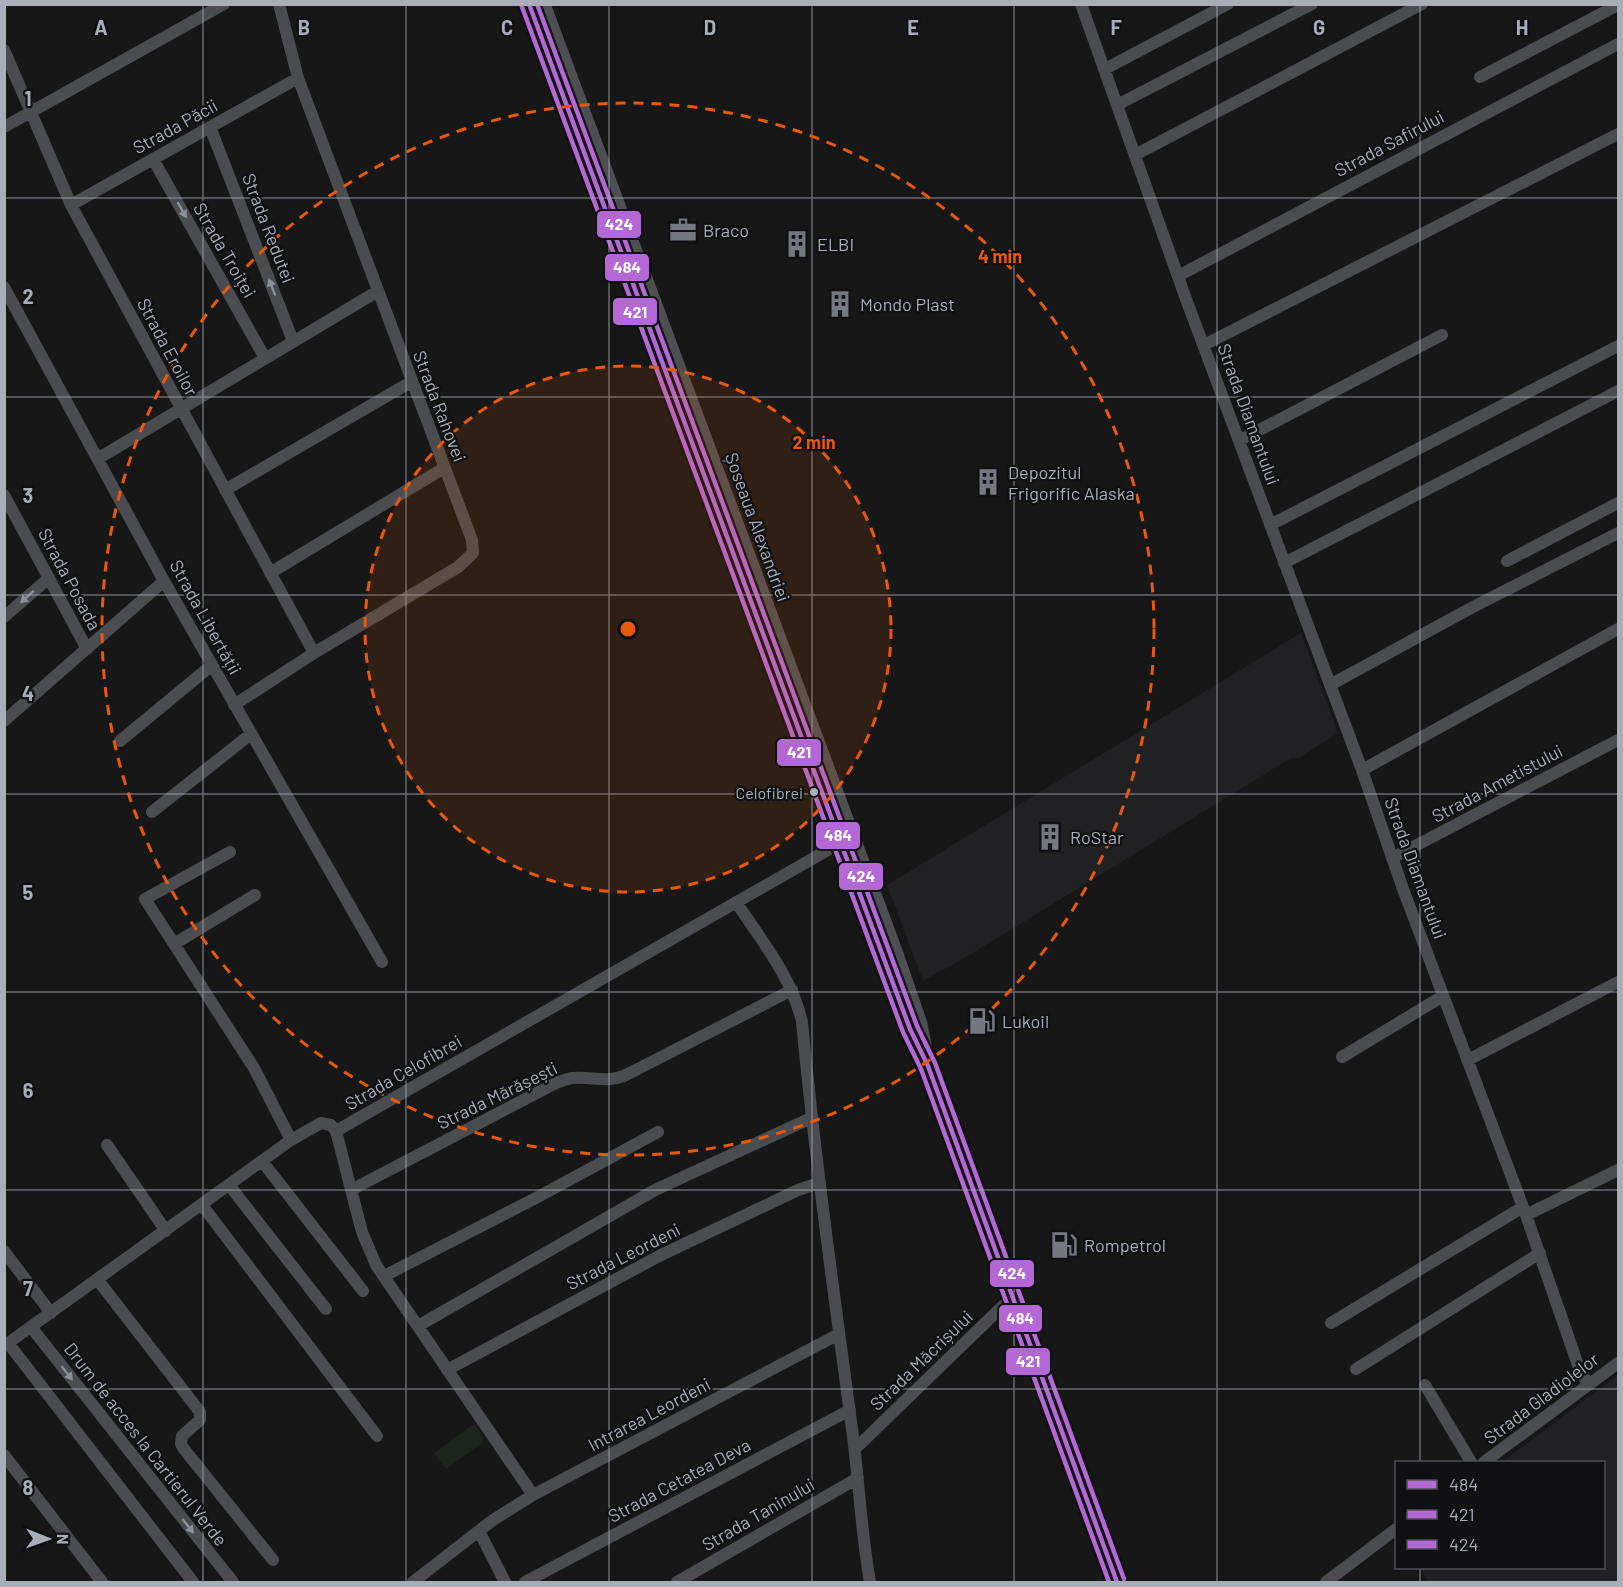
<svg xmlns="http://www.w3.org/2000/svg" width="1623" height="1587" font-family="Barlow,sans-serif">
<rect width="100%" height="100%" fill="#171717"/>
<path fill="#212123" d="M1301,633L1338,733L1299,758H1291L968,956L923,981L887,885Z
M1618,1375V1582H1428L1421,1568H1604V1462H1502Z"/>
<path fill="#1d241e" d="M474,1424L484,1438L482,1443L446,1469L434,1453Z"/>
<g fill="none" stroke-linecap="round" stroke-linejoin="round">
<path stroke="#4b4c50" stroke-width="12" d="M1081,4L1186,299L1362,770L1403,889L1526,1215L1578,1365L1588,1385
M4,50L71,205L314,653
M1105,69L1228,4
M1480,77L1618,5
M1117,105L1312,4
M4,127L224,4
M210,127L293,341
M1135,155L1422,4
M153,159L265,358
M71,205L298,78
M1178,276L1618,44
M4,287L164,581L382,962
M1204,345L1618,134
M1240,440L1442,335
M99,458L378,291
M225,490L411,382
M4,495L87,649
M1270,525L1618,346
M1507,561L1618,503
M1284,563L1618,391
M270,573L444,468
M4,617L49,578
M1330,685L1471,608L1618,533
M234,705L314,653L458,567L473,553L472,540L298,78L279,4
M4,721L164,581
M120,741L212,665
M1362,770L1618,629
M152,812L251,734
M230,852L145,899L254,1068L291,1140
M1392,858L1618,740
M736,902C761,940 792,977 802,1022C815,1158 834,1294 852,1429C859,1480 861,1532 870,1582
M174,944L255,895
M1342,1057L1443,996
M1468,1060L1618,982
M336,1131L840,843
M336,1131L362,1232L376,1265L533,1495
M107,1145L166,1231
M262,1161L363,1291
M229,1185L326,1309
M351,1190L558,1082C562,1081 567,1079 572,1078C591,1076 604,1083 624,1076L792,990
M202,1205L377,1436
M1526,1215L1618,1170
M4,1251L51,1313
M384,1276L534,1199L658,1132
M97,1279L200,1412V1420L182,1436L181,1444L184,1449L273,1560
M1331,1323L1523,1207
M418,1326L655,1190L811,1118
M31,1327L233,1582
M8,1343L193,1582
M4,1346L291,1140L321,1123L331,1125L336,1131
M1356,1369L1540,1253
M447,1370L661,1255L798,1190L819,1183
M1425,1385L1471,1462
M855,1449L1012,1297
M4,1455L102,1582
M1484,1462L1618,1363
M479,1531L505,1582
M413,1582L493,1520L533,1495L839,1334
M525,1582L850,1410
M677,1582L858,1478
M1326,1582L1396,1529"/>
<path stroke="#4d4f52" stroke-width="15" d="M529,4L910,1029L928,1066L1117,1582
M543,4L895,951L920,1024L924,1045"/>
<defs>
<path id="bus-1" d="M529,4L910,1029L928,1066L1117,1582"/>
<path id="bus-2" d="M522,7L903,1032L921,1069L1109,1582"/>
<path id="bus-3" d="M537,4L917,1026L935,1063L1124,1579"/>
</defs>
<use href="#bus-1" stroke="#111113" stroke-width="9"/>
<use href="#bus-2" stroke="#111113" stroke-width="9"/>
<use href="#bus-3" stroke="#111113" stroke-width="9"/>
<use href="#bus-1" stroke="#b468d6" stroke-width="4.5"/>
<use href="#bus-2" stroke="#b468d6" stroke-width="4.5"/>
<use href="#bus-3" stroke="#b468d6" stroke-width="4.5"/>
</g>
<defs><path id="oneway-solid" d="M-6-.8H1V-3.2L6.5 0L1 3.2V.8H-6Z" transform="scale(1.5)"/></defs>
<g fill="#8c9099">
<use href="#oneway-solid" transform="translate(182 210) rotate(60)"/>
<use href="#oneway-solid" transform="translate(272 287) rotate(-111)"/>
<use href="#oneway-solid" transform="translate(27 597) rotate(138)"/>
<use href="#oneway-solid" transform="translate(67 1373) rotate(52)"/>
<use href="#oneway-solid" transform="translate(188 1526) rotate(52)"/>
</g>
<path fill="none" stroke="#a8adb8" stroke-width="1.5" stroke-opacity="0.55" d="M203,4V1582M406,4V1582M609,4V1582M812,4V1582M1014,4V1582M1217,4V1582M1420,4V1462M4,198H1618M4,397H1618M4,595H1618M4,794H1618M4,992H1618M4,1190H1618M4,1389H1618M1420,1568V1582"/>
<circle cx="628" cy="629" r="263" fill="#e8590c" fill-opacity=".12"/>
<g fill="none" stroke="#e8590c" stroke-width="3" stroke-dasharray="10 8">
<circle cx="628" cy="629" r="263"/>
<circle cx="628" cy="629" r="526"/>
</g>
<defs>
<symbol id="office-bare" viewBox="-9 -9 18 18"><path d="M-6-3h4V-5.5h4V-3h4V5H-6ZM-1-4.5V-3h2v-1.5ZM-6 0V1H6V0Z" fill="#757880" stroke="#111113" stroke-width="2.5" paint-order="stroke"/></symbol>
<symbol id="building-bare" viewBox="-9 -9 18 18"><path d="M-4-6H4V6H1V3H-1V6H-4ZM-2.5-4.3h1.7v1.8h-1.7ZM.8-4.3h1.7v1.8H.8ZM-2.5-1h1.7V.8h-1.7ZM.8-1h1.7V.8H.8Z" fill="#757880" stroke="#111113" stroke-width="2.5" paint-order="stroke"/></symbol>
<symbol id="fuel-bare" viewBox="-9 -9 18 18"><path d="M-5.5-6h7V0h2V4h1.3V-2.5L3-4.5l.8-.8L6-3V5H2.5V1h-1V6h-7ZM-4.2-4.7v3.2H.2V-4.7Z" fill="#757880" stroke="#111113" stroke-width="2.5" paint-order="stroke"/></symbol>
</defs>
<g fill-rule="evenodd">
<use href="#office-bare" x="664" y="211" width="38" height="38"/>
<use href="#building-bare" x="778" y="225" width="38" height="38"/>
<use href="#building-bare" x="821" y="285" width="38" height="38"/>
<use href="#building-bare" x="969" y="463" width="38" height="38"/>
<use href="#building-bare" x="1031" y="818" width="38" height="38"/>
<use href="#fuel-bare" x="963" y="1002" width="38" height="38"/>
<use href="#fuel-bare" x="1045" y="1226" width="38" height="38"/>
</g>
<circle fill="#a8adb8" stroke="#111113" stroke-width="2" cx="814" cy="792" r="5"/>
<g text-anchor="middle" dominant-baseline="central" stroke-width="4.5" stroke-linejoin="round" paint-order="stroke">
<g font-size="16" fill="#a8adb8" stroke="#111113" text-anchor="end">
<text x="803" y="792">Celofibrei</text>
</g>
<g font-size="18" fill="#a8adb8" stroke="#111113">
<text transform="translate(175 126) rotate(-29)">Strada Păcii</text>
<text transform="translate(1389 143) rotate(-28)">Strada Safirului</text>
<text transform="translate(269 228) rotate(69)">Strada Redutei</text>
<text transform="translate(225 250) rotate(60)">Strada Troiței</text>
<text transform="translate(168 347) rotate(62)">Strada Eroilor</text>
<text transform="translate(440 406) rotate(69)">Strada Rahovei</text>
<text transform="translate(1249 414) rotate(70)">Strada Diamantului</text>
<text transform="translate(758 527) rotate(70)">Șoseaua Alexandriei</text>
<text transform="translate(70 579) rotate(62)">Strada Posada</text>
<text transform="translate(206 617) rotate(61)">Strada Libertății</text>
<text transform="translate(1497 783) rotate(-28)">Strada Ametistului</text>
<text transform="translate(1416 868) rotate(70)">Strada Diamantului</text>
<text transform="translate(403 1072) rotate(-30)">Strada Celofibrei</text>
<text transform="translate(497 1095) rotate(-26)">Strada Mărășești</text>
<text transform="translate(623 1256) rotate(-27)">Strada Leordeni</text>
<text transform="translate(921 1360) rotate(-44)">Strada Măcrișului</text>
<text transform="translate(1541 1398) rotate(-37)">Strada Gladiolelor</text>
<text transform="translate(649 1414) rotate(-28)">Intrarea Leordeni</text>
<text transform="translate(146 1444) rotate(52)">Drum de acces la Cartierul Verde</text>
<text transform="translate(679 1480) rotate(-28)">Strada Cetatea Deva</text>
<text transform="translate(758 1514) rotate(-30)">Strada Taninului</text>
</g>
<g font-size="18" fill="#a8adb8" stroke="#111113" text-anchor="start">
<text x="703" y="230">Braco</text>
<text x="817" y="244">ELBI</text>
<text x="860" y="304">Mondo Plast</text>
<text x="1008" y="472">Depozitul<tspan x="1008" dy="21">Frigorific Alaska</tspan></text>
<text x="1070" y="837">RoStar</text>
<text x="1002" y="1021">Lukoil</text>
<text x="1084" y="1245">Rompetrol</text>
</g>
</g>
<g font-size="20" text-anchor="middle" font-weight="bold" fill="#a8adb8" stroke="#111113" stroke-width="4.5" stroke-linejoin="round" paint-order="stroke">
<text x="101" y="35">A</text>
<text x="304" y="35">B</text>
<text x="507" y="35">C</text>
<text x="710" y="35">D</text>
<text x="913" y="35">E</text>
<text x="1116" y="35">F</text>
<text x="1319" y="35">G</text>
<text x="1522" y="35">H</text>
<text x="28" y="106">1</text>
<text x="28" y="304">2</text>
<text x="28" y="503">3</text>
<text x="28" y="701">4</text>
<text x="28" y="900">5</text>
<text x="28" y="1098">6</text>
<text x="28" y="1296">7</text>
<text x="28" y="1495">8</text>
</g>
<circle cx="628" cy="629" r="9" fill="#e8590c" stroke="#111113" stroke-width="3"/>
<g font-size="18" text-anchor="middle" font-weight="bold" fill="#e8590c" stroke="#111113" stroke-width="4.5" stroke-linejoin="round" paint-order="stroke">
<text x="1000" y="263">4 min</text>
<text x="814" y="449">2 min</text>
</g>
<g stroke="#111113" stroke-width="2">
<rect x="596" y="210" width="46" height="29" rx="6" fill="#b468d6"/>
<rect x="604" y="253" width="46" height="29" rx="6" fill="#b468d6"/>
<rect x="612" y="297" width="46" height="29" rx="6" fill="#b468d6"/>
<rect x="776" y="738" width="46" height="29" rx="6" fill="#b468d6"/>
<rect x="815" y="821" width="46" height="29" rx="6" fill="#b468d6"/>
<rect x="838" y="862" width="46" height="29" rx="6" fill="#b468d6"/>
<rect x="989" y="1259" width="46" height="29" rx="6" fill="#b468d6"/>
<rect x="998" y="1304" width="45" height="29" rx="6" fill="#b468d6"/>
<rect x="1005" y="1347" width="46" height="29" rx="6" fill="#b468d6"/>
</g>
<g font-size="16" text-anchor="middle" font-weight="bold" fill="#fff">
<text x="619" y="230">424</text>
<text x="627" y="273">484</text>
<text x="635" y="318">421</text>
<text x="799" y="758">421</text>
<text x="838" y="841">484</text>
<text x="861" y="882">424</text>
<text x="1012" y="1279">424</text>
<text x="1020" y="1324">484</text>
<text x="1028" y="1367">421</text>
</g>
<rect width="1623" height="1587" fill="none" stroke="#a8adb8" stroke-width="12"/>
<rect x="1395" y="1461" width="210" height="108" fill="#111113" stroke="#4d4f55" stroke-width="1.5"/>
<rect x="1407" y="1480" width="30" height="9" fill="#b468d6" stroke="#4d4f55" stroke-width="1.5"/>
<text x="1449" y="1491" font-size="18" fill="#a8adb8">484</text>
<rect x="1407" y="1510" width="30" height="9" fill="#b468d6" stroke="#4d4f55" stroke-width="1.5"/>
<text x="1449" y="1521" font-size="18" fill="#a8adb8">421</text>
<rect x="1407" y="1540" width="30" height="9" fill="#b468d6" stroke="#4d4f55" stroke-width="1.5"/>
<text x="1449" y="1551" font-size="18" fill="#a8adb8">424</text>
<g transform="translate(48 1539) rotate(91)" stroke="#111113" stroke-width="4.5" paint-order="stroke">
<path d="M0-4.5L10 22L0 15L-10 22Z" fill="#a8adb8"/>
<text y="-9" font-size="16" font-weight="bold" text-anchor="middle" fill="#a8adb8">N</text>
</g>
</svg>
